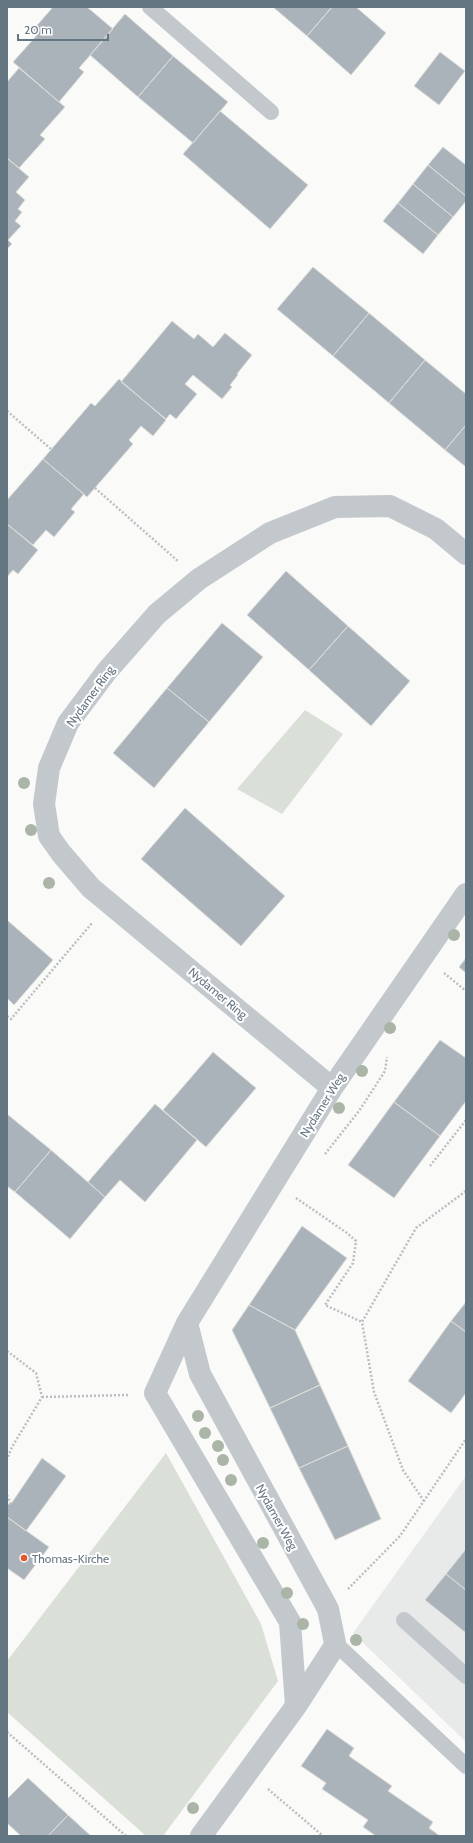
<svg xmlns="http://www.w3.org/2000/svg" width="473" height="1843" font-family="Cabin,sans-serif">
<rect width="100%" height="100%" fill="#fafaf8"/>
<path fill="#e8e9e9" d="M466,1476V1742L353,1633Z"/>
<path fill="#dadfd7" d="M305,710L343,734L282,814L237,789Z
M166,1453L261,1624L278,1681L163,1836H146L7,1712V1661Z"/>
<path fill="#aab3b9" stroke="#dcdcda" d="M53,7H87L113,29L79,68L84,72L59,102L13,62L38,34L33,30Z
M273,7H332L307,36Z
M332,7H356L386,33L351,75L307,36Z
M125,14L173,56L138,97L90,55Z
M440,52L465,71L439,105L414,86Z
M173,56L228,102L193,143L138,97Z
M19,68L65,107L40,135L45,139L19,168L7,158V82Z
M220,111L308,185L270,229L183,154Z
M443,147L466,165V196L428,165Z
M7,158L29,177L16,192L25,200L18,209L22,212L15,221L21,226L8,240L12,244L7,249Z
M428,165L466,196V201L453,217L413,184Z
M413,184L453,217L438,235L398,203Z
M398,203L438,235L423,254L383,221Z
M313,267L369,313L333,356L277,309Z
M369,313L425,360L389,403L333,356Z
M172,321L194,339L198,334L213,347L225,333L252,355L237,374L238,375L230,385L232,387L222,399L193,375L185,384L197,394L176,419L170,414L166,419L121,382Z
M425,360L466,394V425L445,450L389,403Z
M119,379L166,420L153,436L141,426L129,440L133,444L87,497L43,459L91,403L95,406Z
M466,425V467L445,450Z
M43,459L84,494L71,509L75,512L54,537L46,530L33,545L7,524V500Z
M7,524L38,550L18,574L13,570L7,577Z
M286,571L348,626L309,670L247,615Z
M222,623L263,657L209,722L167,688Z
M348,626L410,681L371,726L309,670Z
M167,688L209,722L154,788L113,753Z
M185,808L285,896L241,946L141,859Z
M7,920L53,960L14,1005L7,998Z
M466,958V973L459,967Z
M440,1040L466,1058V1101L440,1136L394,1102Z
M213,1052L256,1088L206,1147L163,1110Z
M394,1102L440,1136L394,1198L348,1165Z
M155,1104L197,1140L145,1202L120,1180L105,1197L88,1182Z
M7,1114L51,1150L15,1192L7,1186Z
M51,1150L105,1197L70,1239L15,1192Z
M302,1226L347,1258L295,1330L249,1305Z
M466,1302V1332L451,1321Z
M249,1305L295,1330L320,1385L270,1408L232,1330Z
M451,1321L466,1332V1393L451,1413L408,1381Z
M320,1385L348,1446L299,1468L270,1408Z
M348,1446L381,1519L335,1540L299,1468Z
M42,1458L66,1476L26,1531L7,1517V1504H11Z
M7,1517L49,1547L24,1580L7,1568Z
M466,1549V1590L446,1574Z
M446,1574L466,1590V1633L425,1600Z
M327,1729L354,1748L349,1756L392,1786L388,1791L433,1822L429,1828L440,1836H376L363,1827L368,1820L322,1789L326,1783L301,1766Z
M28,1778L68,1815L48,1836H21L7,1823V1799Z
M68,1815L91,1836H48Z"/>
<g fill="none" stroke-linecap="round" stroke-linejoin="round">
<path stroke="#bbbfc2" stroke-width="2.5" stroke-dasharray="2 2" stroke-linecap="butt" d="M7,411L51,449
M95,488L179,562
M444,973L466,991
M7,1016L11,1019L92,923
M325,1154L359,1111L385,1071L387,1057
M430,1166L466,1120
M296,1198L347,1233L356,1241L353,1263L325,1305L362,1322
M7,1351L36,1373L42,1397L12,1447L7,1459
M42,1397L129,1395
M7,1495L11,1504
M424,1501L403,1470L374,1392L362,1322L416,1228L466,1191
M348,1589L400,1536L466,1439
M7,1732L126,1836
M268,1789L323,1836"/>
<path stroke="#c3c8cc" stroke-width="16" d="M150,7L271,112
M404,1620L466,1676
M335,1643L466,1766"/>
<path stroke="#c3c8cc" stroke-width="22" d="M332,1088L91,888L61,853L49,836L44,804L49,768L68,723L107,671L157,614L199,579L270,533L335,507L390,506L436,529L466,554
M187,1323L200,1374L328,1609L335,1643L334,1647L296,1706L201,1836
M296,1706L290,1622L155,1393L187,1323L332,1088L466,894"/>
</g>
<g fill="#aab4a7">
<circle cx="24" cy="783" r="6"/>
<circle cx="31" cy="830" r="6"/>
<circle cx="49" cy="883" r="6"/>
<circle cx="454" cy="935" r="6"/>
<circle cx="390" cy="1028" r="6"/>
<circle cx="362" cy="1071" r="6"/>
<circle cx="339" cy="1108" r="6"/>
<circle cx="198" cy="1416" r="6"/>
<circle cx="205" cy="1433" r="6"/>
<circle cx="218" cy="1446" r="6"/>
<circle cx="223" cy="1460" r="6"/>
<circle cx="231" cy="1480" r="6"/>
<circle cx="263" cy="1543" r="6"/>
<circle cx="287" cy="1593" r="6"/>
<circle cx="303" cy="1624" r="6"/>
<circle cx="356" cy="1640" r="6"/>
<circle cx="193" cy="1808" r="6"/>
</g>
<circle fill="#e4572e" stroke="#fff" stroke-width="1.5" cx="24" cy="1558" r="4"/>
<g text-anchor="middle" dominant-baseline="central" stroke-width="4" stroke-linejoin="round" paint-order="stroke">
<g font-size="12" fill="#657683" stroke="#fff">
<text transform="translate(90 696) rotate(-54)">Nydamer Ring</text>
<text transform="translate(218 993) rotate(40)">Nydamer Ring</text>
<text transform="translate(322 1105) rotate(-58)">Nydamer Weg</text>
<text transform="translate(277 1517) rotate(61)">Nydamer Weg</text>
</g>
<g font-size="12" fill="#657683" stroke="#fff" text-anchor="start">
<text x="32" y="1558">Thomas-Kirche</text>
</g>
</g>
<rect width="473" height="1843" fill="none" stroke="#657683" stroke-width="16"/>
<path d="M18 34v6h90v-6" fill="none" stroke="#657683" stroke-width="2"/>
<text x="24" y="34" font-size="12" fill="#657683" stroke="#ffffff" stroke-width="3" paint-order="stroke">20 m</text>
</svg>
